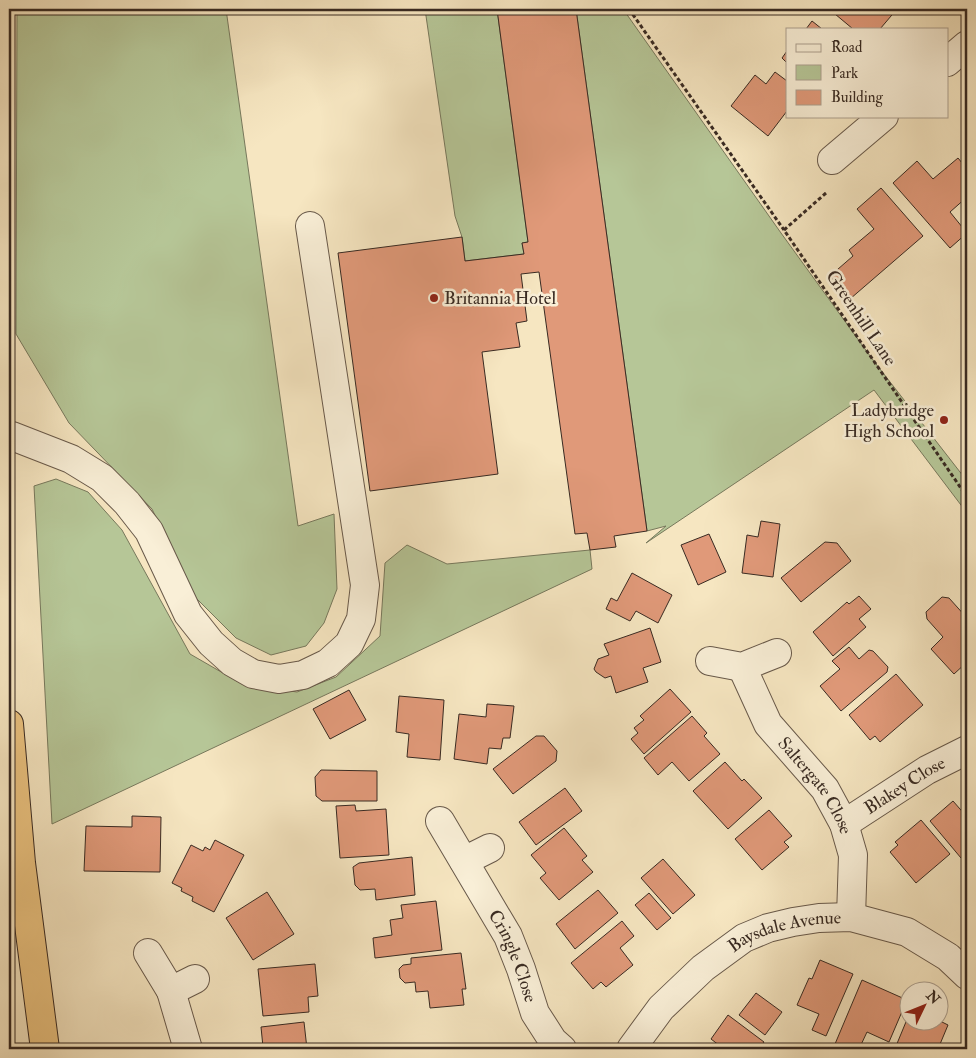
<svg xmlns="http://www.w3.org/2000/svg" width="976" height="1058" viewBox="0 0 976 1058" font-family="'IM FELL Double Pica',serif">
	<style>
		.green { fill: #b6c697; stroke: #77785c }
		.building { fill: #e09979; stroke: #382a22 }
		.lines { fill: none; stroke-linecap: round; stroke-linejoin: round }
		.minor-casing { stroke: #68594a; stroke-width: 30 }
		.highway-casing { stroke: #382a22; stroke-width: 30 }
		.path { stroke: #382a22; stroke-width: 3; stroke-dasharray: 4 2.5; stroke-linecap: butt }
		.minor { stroke: #f9efd7; stroke-width: 28 }
		.highway { stroke: #ebc380; stroke-width: 28 }
		.poi-dot { fill: #8f2418; stroke: #f9efd7; stroke-width: 2 }
		.labels { text-anchor: middle; dominant-baseline: central; stroke-width: 5; stroke-linejoin: round; paint-order: stroke }
		.poi-label { font-size: 18px; fill: #382a22; stroke: #f9efd7; text-anchor: start }
		.street-label { font-size: 18px; fill: #382a22; stroke: #f9efd7 }
	</style>
	<rect width="100%" height="100%" fill="#f6e6c1"/>
	<filter id="stains"><feTurbulence type="fractalNoise" baseFrequency=".004" numOctaves="4"/><feColorMatrix values="0 0 0 0 .2 0 0 0 0 .09 0 0 0 0 .02 0 0 0 .5 -.17"/></filter>
	<radialGradient id="worn" r=".72"><stop offset=".6" stop-color="#630" stop-opacity="0"/><stop offset="1" stop-color="#630" stop-opacity=".3"/></radialGradient>
	<path class="green" d="M17,9H226L298,526L334,514L337,589L324,623L306,646L271,655L236,638L193,595L152,509L69,423L16,334Z
		M425,9H497L528,242L522,243L524,254L465,261L462,237L455,216Z
		M576,9H623L781,233L873,360L967,481V513L874,390L646,543L666,526L647,531Z
		M56,479L88,492L122,530L190,654L242,684L297,692L336,677L380,636L385,563L407,545L447,564L590,550L592,569L52,824L34,486Z"/>
	<path class="building" d="M497,9H576L647,531L614,536L616,547L590,550L587,533L575,534L539,272L521,274L527,321L516,323L520,347L482,352L498,474L370,491L338,253L462,237L465,261L524,254L522,243L528,242Z
		M839,9H897L880,29H853L835,14Z
		M812,21L822,29H806Z
		M787,51V63L782,58Z
		M775,72L787,81V111L768,136L731,106L755,75L766,84Z
		M958,158L967,169V197L950,212L967,233L950,248L893,183L917,161L933,179Z
		M881,188L923,236L850,299L830,276L853,256L849,250L874,229L857,209Z
		M761,521L780,524L773,577L742,573L747,535L758,537Z
		M709,534L726,572L698,585L681,545Z
		M825,542L837,543L851,561L801,602L781,578Z
		M632,573L672,595L658,623L636,611L630,621L606,609L611,598L617,601Z
		M859,596L871,609L859,619L866,627L833,656L813,632L847,602L849,604Z
		M942,597L949,598L967,618V662L954,674L931,649L943,637L927,619L926,612Z
		M650,628L661,662L643,668L648,682L616,693L611,676L605,678L596,672L594,669L598,659L609,655L604,644Z
		M849,647L859,659L869,650L873,651L888,667L887,672L841,711L820,686L840,669L832,661Z
		M896,674L923,705L880,742L875,736L870,740L849,715Z
		M670,689L691,712L644,754L631,739L638,733L634,728L644,720L640,716Z
		M349,690L366,720L330,739L313,709Z
		M399,696L444,700L440,760L407,757L409,734L396,732Z
		M487,704L514,706L510,738H503L501,749L489,748L487,764L454,759L459,714L486,717Z
		M692,716L707,733L704,736L720,754L689,781L672,762L658,775L644,758Z
		M536,736H544L557,751L556,761L513,794L493,769Z
		M725,762L742,781L744,779L762,798L728,829L693,791Z
		M321,770L377,771V801H322L316,796L315,777Z
		M565,788L582,811L536,845L519,822Z
		M953,801L967,817V853L961,858L930,821Z
		M355,805L356,811L386,809L389,855L340,858L336,806Z
		M769,810L792,836L784,842L789,847L762,870L735,839Z
		M132,816L161,817L160,872L84,871L86,826L132,827Z
		M921,820L950,854L916,883L890,852L898,845L895,842Z
		M564,828L587,856L582,860L593,872L559,900L540,878L546,873L531,855Z
		M215,840L244,855L214,912L192,901L193,897L181,891L182,888L172,883L191,845L203,851L205,847L210,850Z
		M412,857L415,895L376,900L375,889L360,890L355,885L353,867L359,863Z
		M663,859L695,895L673,914L641,878Z
		M598,890L618,913L575,949L556,924Z
		M267,892L294,934L253,960L226,918Z
		M649,893L671,918L657,930L635,905Z
		M436,901L442,950L375,958L373,938L392,935L390,920L403,918L401,905Z
		M622,921L634,936L620,948L633,965L606,987L601,982L593,989L571,963Z
		M461,953L466,989H462L464,1005L430,1008L428,991L416,992L415,982L405,983L400,978L399,969L403,965L411,964V958Z
		M820,960L853,974L826,1036L812,1030L819,1014L797,1005L809,978L812,979Z
		M315,964L318,996L308,997L309,1012L263,1016L258,969Z
		M862,980L907,1000L889,1042L867,1032L859,1049H847L835,1044Z
		M756,993L782,1012L765,1035L739,1015Z
		M938,1013L943,1015L940,1021L948,1025L938,1049H903L896,1046L908,1017V1020H938Z
		M728,1015L764,1042L759,1049H724L711,1039Z
		M304,1022L307,1049H255L263,1047L261,1027Z"/>
	<g class="lines">
		<g class="minor-casing">
			<g id="minor">
				<path d="M947,62L967,45"/>
				<path d="M832,160L884,116"/>
				<path d="M9,436H12L71,459L102,478L127,503L149,531L188,614L211,643L232,662L253,674L279,679L303,675L328,663L349,644L361,619L365,585L310,226"/>
				<path d="M710,661L742,667L777,653"/>
				<path id="s1" d="M742,667L768,724L825,789L844,824L853,855L851,917"/>
				<path id="s2" d="M440,821L508,936L521,969L535,1013L553,1041L562,1049"/>
				<path id="s3" d="M844,824L927,770L967,750"/>
				<path d="M464,861L490,848"/>
				<path d="M148,953L171,991L195,979"/>
				<path d="M171,991L188,1049"/>
				<path id="s4" d="M631,1049L661,1008L703,968L744,938L768,928L793,922L819,918L851,917L907,932L948,957L967,975"/>
			</g>
		</g>
		<g class="highway-casing">
			<path id="highway" d="M9,724L21,863L45,1049"/>
		</g>
		<path class="path" d="M629,9L784,230
			M826,193L784,230L967,497"/>
		<use href="#minor" class="minor"/>
		<use href="#highway" class="highway"/>
	</g>
	<g class="poi-dot">
		<circle cx="434" cy="298" r="5"/>
		<circle cx="944" cy="420" r="5"/>
	</g>
	<g class="labels">
		<g class="poi-label">
			<text x="444" y="298">Britannia Hotel</text>
			<text x="934" y="410" text-anchor="end">Ladybridge<tspan x="934" dy="21">High School</tspan></text>
		</g>
		<g class="street-label">
			<text transform="translate(861 318) rotate(56)">Greenhill Lane</text>
			<text stroke="none"><textPath href="#s3" startOffset="72">Blakey Close</textPath></text>
			<text stroke="none"><textPath href="#s1" startOffset="141">Saltergate Close</textPath></text>
			<text stroke="none"><textPath href="#s4" startOffset="201">Baysdale Avenue</textPath></text>
			<text stroke="none"><textPath href="#s2" startOffset="154">Cringle Close</textPath></text>
		</g>
	</g>
	<rect width="976" height="1058" fill="none" stroke="#f6e6c1" stroke-width="30"/>
	<rect x="10" y="10" width="956" height="1038" fill="none" stroke="#382a22" stroke-width="2.5"/>
	<rect x="15" y="15" width="946" height="1028" fill="none" stroke="#382a22"/>
	<rect x="786" y="28" width="162" height="90" fill="#f9efd7" stroke="#aca08f"/>
	<rect x="796" y="44" width="25" height="8" fill="#f9efd7" stroke="#aca08f"/>
	<text x="831" y="52" font-size="15" fill="#382a22">Road</text>
	<rect x="796" y="65" width="25" height="15" fill="#b6c697" stroke="#aca08f"/>
	<text x="831" y="78" font-size="15" fill="#382a22">Park</text>
	<rect x="796" y="90" width="25" height="15" fill="#e09979" stroke="#aca08f"/>
	<text x="831" y="102" font-size="15" fill="#382a22">Building</text>
	<g transform="translate(924 1006) rotate(47)"><circle r="24" fill="#f9efd7" stroke="#aca08f"/>
	<path d="M0-4L9 19L0 12L-9 19Z" fill="#8f2418"/>
	<text y="-8" font-size="14" font-weight="bold" text-anchor="middle" fill="#382a22">N</text>
	</g>
	<rect width="100%" height="100%" filter="url(#stains)"/>
	<rect width="100%" height="100%" fill="url(#worn)"/>
</svg>
